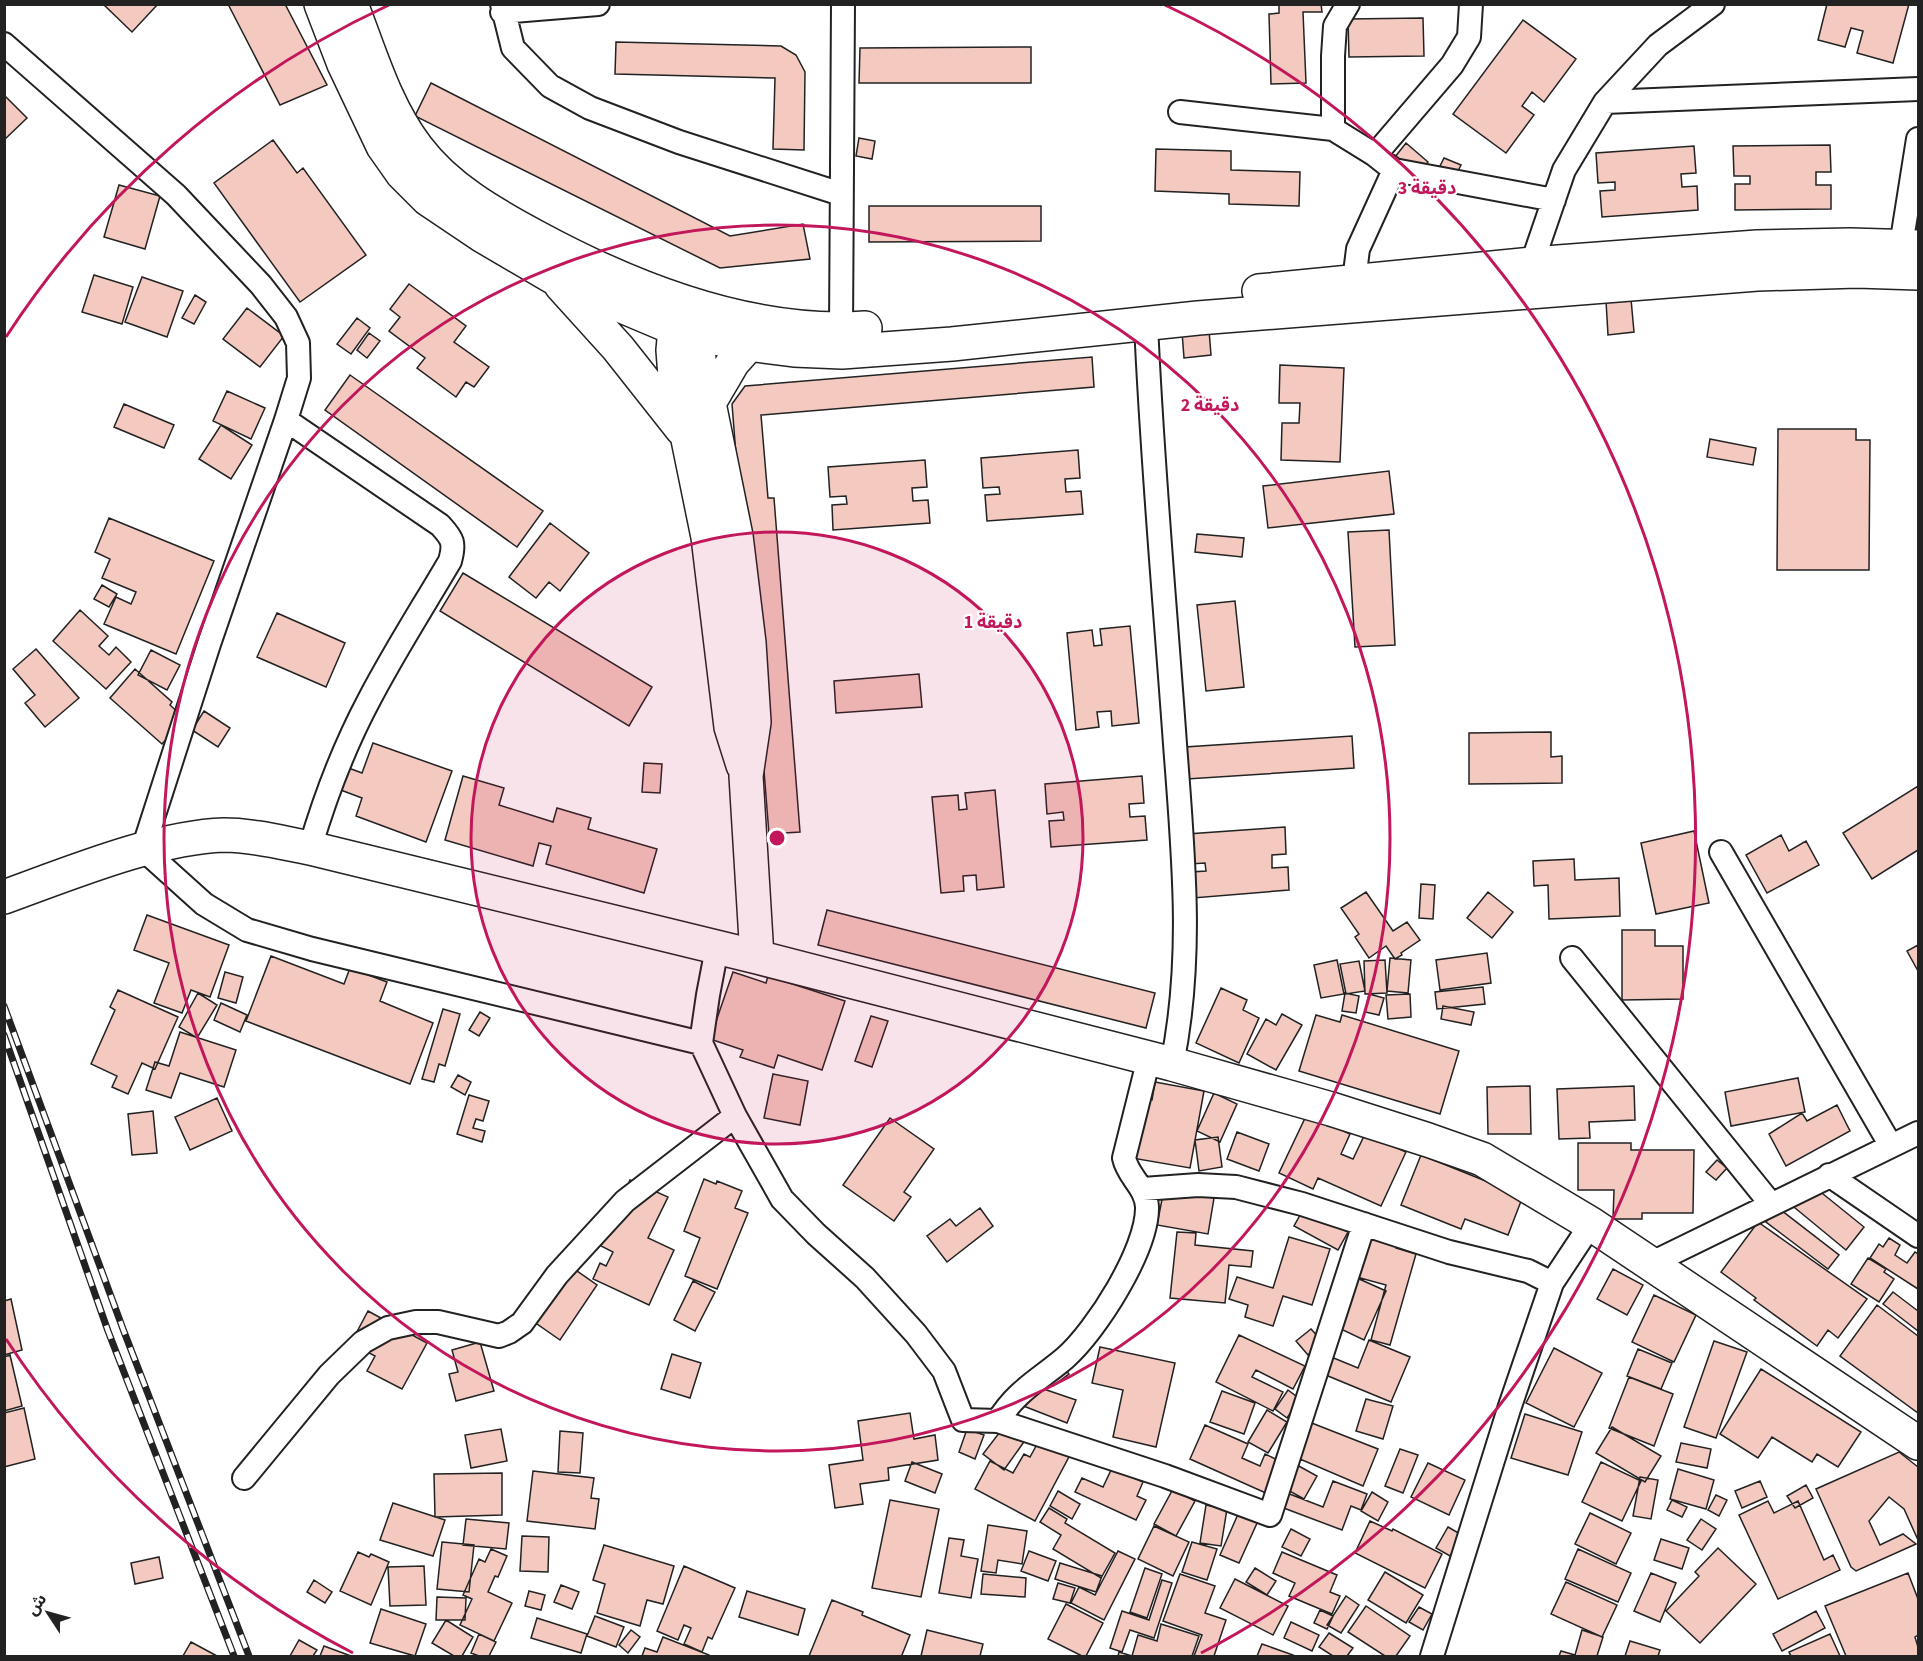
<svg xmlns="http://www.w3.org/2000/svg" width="1923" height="1661" viewBox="0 0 1923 1661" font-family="'Source Sans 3','Noto Sans Arabic',sans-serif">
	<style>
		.building { fill: #f3c9c0; stroke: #222; stroke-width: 1.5 }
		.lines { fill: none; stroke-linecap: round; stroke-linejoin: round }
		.minor-casing { stroke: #222; stroke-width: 26 }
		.secondary-casing { stroke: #222; stroke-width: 36 }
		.minor { stroke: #fff; stroke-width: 22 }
		.secondary { stroke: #fff; stroke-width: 33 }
		.rail-casing { stroke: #222; stroke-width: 7 }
		.rail { stroke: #fff; stroke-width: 4.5; stroke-dasharray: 14; stroke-linecap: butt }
		.ring { fill: none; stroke: #c2185b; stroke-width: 3 }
		.centre { fill: #c2185b; stroke: #fff; stroke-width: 3 }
		.ring-label { font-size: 18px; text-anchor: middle; font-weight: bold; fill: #c2185b; stroke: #fff; stroke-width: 4.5; stroke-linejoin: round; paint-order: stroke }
	</style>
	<rect width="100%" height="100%" fill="#fff"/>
	<path class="building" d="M103,4H158L132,32Z
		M228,4H285L327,85L280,105Z
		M1279,4H1321L1322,12H1303L1306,83L1271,84L1269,14L1279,13Z
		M1827,4H1909L1893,63L1857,53L1863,31L1851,28L1845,47L1818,40Z
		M1423,18L1424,56L1349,57L1348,19Z
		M1523,20L1576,59L1544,102L1532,92L1522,106L1534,115L1506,153L1453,114Z
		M616,42L781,46L796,55L805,72L804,150L773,149L775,78L615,74Z
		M1031,47V83H859L860,48Z
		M431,83L730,236L803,224L810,259L720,268L415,116Z
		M4,95L27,118L4,140Z
		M859,138L875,141L872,159L856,156Z
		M273,140L297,173L303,168L366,255L300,302L214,183Z
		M1406,143L1428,162L1417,175L1395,157Z
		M1830,145L1831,172H1816V185H1831V209L1735,210V184H1750V176H1734L1733,146Z
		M1694,146L1696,173L1681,174L1682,187L1697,186L1698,210L1602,217L1600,191L1615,190V182L1598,183L1596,153Z
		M1156,149L1231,151V170L1300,172L1299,206L1229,204V194L1155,191Z
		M1444,158L1461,165L1457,173L1440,166Z
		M119,185L160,196L145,249L104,237Z
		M869,206H1041V241L869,242Z
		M94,275L133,287L122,324L82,312Z
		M142,277L183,291L167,337L125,322Z
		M409,284L466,326L454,342L489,367L474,387L466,382L456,397L417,368L425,358L389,331L400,317L390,309Z
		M195,295L206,302L194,324L182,318Z
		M1631,299L1634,332L1608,335L1606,301Z
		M247,308L284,336L260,367L223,339Z
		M357,318L370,328L351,354L337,344Z
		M1209,330L1211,355L1184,358L1182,332Z
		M369,333L380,341L367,358L357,350Z
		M1092,357L1094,387L761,415L768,498H774L800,832L769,834L742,493H739L732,404L745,386Z
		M1280,365L1344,368L1340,462L1281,460L1282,423H1299L1300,403H1279Z
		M350,375L543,511L517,547L325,410Z
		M227,391L265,408L251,439L213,421Z
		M124,404L174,425L164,448L114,427Z
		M221,425L252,445L231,479L199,459Z
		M1778,429H1856V440H1870L1869,570H1777Z
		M1710,439L1756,448L1753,465L1707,457Z
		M1078,450L1080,478L1065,479L1066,492L1081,491L1083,514L987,521L985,495L1000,494L999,487L983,488L981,458Z
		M925,460L927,487L912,488L913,501L928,500L930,523L833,530L832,505L847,504L846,496L830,497L828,467Z
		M1389,471L1394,514L1268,528L1263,486Z
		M109,518L214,561L176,654L104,624L116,597L131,604L136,592L102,578L110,559L95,552Z
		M550,523L589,553L560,591L549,582L536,598L509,577Z
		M1389,530L1395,645L1355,647L1348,532Z
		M1197,534L1244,538L1242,557L1195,552Z
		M463,573L652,687L629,726L440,611Z
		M102,585L117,594L109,607L94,599Z
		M1235,601L1244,687L1206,691L1197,605Z
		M80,610L108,636L99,646L109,655L116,647L131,662L106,689L53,641Z
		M277,613L345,643L326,687L257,657Z
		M1130,626L1139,723L1112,726L1111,711L1097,712L1099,727L1076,730L1067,633L1092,630L1094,646L1102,645L1100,629Z
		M36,649L79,698L45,727L25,703L35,695L13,669Z
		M151,650L180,665L167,690L138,675Z
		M135,669L172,702L170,705L185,719L162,744L110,698Z
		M919,674L922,707L836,713L834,681Z
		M204,711L230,728L218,747L192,730Z
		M1551,732V757L1562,756V783L1469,784V733Z
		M1352,736L1354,768L1187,779L1185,747Z
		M373,743L452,771L426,842L356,816L362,798L338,789L346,767L362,773Z
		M644,763L662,764L660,793L642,792Z
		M463,776L504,788L499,805L553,822L557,808L591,818L588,829L657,849L644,893L546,864L551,846L539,843L533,866L445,840Z
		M1142,776L1144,803L1129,804L1130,817L1145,816L1147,840L1051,847L1049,821L1064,820L1063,812L1047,814L1045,784Z
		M1918,786V850L1872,879L1843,833Z
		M995,790L1004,887L977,890L976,875L963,876L964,891L941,893L932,797L958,795L959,810L967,809L965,793Z
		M1285,827L1286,854L1272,855V868L1288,867L1289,890L1193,898L1191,872L1206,871L1205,863L1189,864L1187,834Z
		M1694,831L1709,903L1656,914L1641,843Z
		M1781,835L1789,851L1806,841L1819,865L1767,893L1746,855Z
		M1574,859L1575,880L1619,878L1620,916L1549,919L1548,885L1534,886L1533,861Z
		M1421,884L1435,885L1433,919L1419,918Z
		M1366,892L1393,931L1407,922L1420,940L1401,953L1402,955L1395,959L1386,946L1369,958L1355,937L1359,934L1341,908Z
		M1488,892L1513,912L1492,938L1467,918Z
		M827,910L1155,993L1146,1028L818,945Z
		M147,915L229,945L210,997L191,990L182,1013L154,1003L169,963L134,950Z
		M1622,930H1655V946H1683V999L1622,1000Z
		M1918,945V971L1907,951Z
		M1487,953L1491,983L1440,990L1436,960Z
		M271,956L344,984L350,968L387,982L380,1001L433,1023L410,1084L246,1021Z
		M1390,958L1411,960L1408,993L1387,991Z
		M1337,960L1344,994L1321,998L1314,965Z
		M1385,960L1387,993L1365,994L1364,961Z
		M1359,961L1365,991L1346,994L1340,964Z
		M225,972L243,977L236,1003L218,998Z
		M733,972L766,983L768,976L845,1001L822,1070L778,1055L774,1068L740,1057L743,1050L710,1039Z
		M1483,987L1485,1004L1437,1009L1435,992Z
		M1221,988L1247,1000L1243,1010L1259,1018L1239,1063L1196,1043Z
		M118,990L178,1017L155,1069L142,1063L128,1094L112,1087L117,1076L91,1064L115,1010L110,1007Z
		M198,993L217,1005L197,1038L179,1027Z
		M1345,993L1359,996L1356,1013L1342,1011Z
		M1369,994L1384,998L1379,1015L1365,1012Z
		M1410,994L1411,1017L1388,1019L1386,995Z
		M221,1003L247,1015L240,1032L214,1020Z
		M1443,1006L1474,1012L1471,1025L1441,1019Z
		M443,1009L460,1014L445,1066L439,1064L434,1082L422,1079Z
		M480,1012L490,1018L479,1036L469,1030Z
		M1282,1014L1302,1025L1276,1070L1247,1054L1266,1019L1276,1025Z
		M1316,1015L1340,1022L1342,1015L1459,1051L1440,1114L1299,1071Z
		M871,1016L888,1021L872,1067L855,1061Z
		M180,1032L236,1050L224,1087L180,1073L171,1098L146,1090L155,1062L169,1066Z
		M773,1074L808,1081L800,1125L764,1118Z
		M458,1075L471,1082L465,1095L451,1087Z
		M1798,1078L1805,1112L1731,1126L1725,1092Z
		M1155,1082L1204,1091L1190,1168L1126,1157L1137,1098L1152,1100Z
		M1530,1086L1531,1134H1488L1487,1087Z
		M1634,1086L1635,1120L1589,1122L1590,1138L1559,1139L1557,1089Z
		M1214,1093L1237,1104L1220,1142L1197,1131Z
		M469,1095L489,1101L483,1121L476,1119L473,1128L485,1131L482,1142L457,1134Z
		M217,1098L232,1131L190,1150L175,1117Z
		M1837,1105L1850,1131L1786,1166L1769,1134L1802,1113L1807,1121Z
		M153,1111L157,1153L132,1155L128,1114Z
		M1307,1114L1350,1134L1341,1154L1353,1159L1365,1134L1406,1152L1381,1206L1318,1178L1313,1189L1279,1173Z
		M890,1118L934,1149L904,1192L911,1197L894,1221L843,1185Z
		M1237,1132L1269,1144L1259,1171L1227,1159Z
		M1218,1137L1222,1167L1199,1171L1195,1140Z
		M1578,1143H1631V1150H1694L1693,1213H1642V1219H1613L1614,1190H1578Z
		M1421,1155L1523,1196L1508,1235L1465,1219L1461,1229L1401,1205Z
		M1717,1160L1727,1168L1716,1180L1706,1172Z
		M704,1179L716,1184L717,1181L742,1191L735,1208L748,1213L717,1289L685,1276L700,1238L684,1231Z
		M630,1180L668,1197L648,1238L674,1250L649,1305L593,1279L600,1263L606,1266L613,1252L601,1246Z
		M1807,1181L1864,1227L1846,1250L1789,1203Z
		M1164,1189L1214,1198L1208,1234L1157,1225Z
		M1777,1207L1839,1255L1828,1269L1766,1222Z
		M980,1208L993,1226L947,1262L927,1236L950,1219L956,1226Z
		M1304,1208L1348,1232L1338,1250L1294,1226Z
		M1758,1222L1867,1299L1838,1338L1828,1330L1817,1346L1754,1300L1756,1298L1721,1272Z
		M1177,1232L1196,1233L1195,1245L1253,1251L1251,1267L1229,1265L1225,1303L1170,1298Z
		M1365,1232L1398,1241L1396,1248L1416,1254L1390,1345L1371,1340L1386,1285L1353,1276Z
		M1289,1237L1330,1249L1312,1305L1283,1296L1273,1326L1245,1317L1248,1305L1229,1299L1237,1277L1273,1288Z
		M1889,1238L1900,1245L1895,1255L1907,1263L1915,1252L1918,1254V1289L1870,1258L1879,1244L1883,1247Z
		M1868,1258L1886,1269L1884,1272L1894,1279L1879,1302L1851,1284Z
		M567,1264L597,1285L560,1340L530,1319Z
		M1613,1269L1643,1285L1627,1315L1597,1299Z
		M1348,1274L1386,1291L1364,1340L1326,1322Z
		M693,1281L715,1292L695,1331L674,1320Z
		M1893,1292L1918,1311V1331L1883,1304Z
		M1654,1295L1696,1315L1674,1362L1632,1342Z
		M11,1299L22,1350L4,1355V1301Z
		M1877,1305L1918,1336V1413L1840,1356Z
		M368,1311L427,1343L402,1389L367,1371L375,1356L351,1343Z
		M1311,1329L1323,1342L1308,1355L1296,1341Z
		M1239,1335L1305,1366L1293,1389L1256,1370L1252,1377L1283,1392L1273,1411L1216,1382Z
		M1369,1340L1410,1357L1391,1402L1316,1371L1324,1354L1358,1368Z
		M1714,1341L1747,1352L1716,1438L1684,1427Z
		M480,1342L494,1391L456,1401L449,1374L458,1372L452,1350Z
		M1100,1347L1175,1363L1156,1447L1113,1437L1123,1390L1092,1383Z
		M1554,1348L1602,1373L1574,1427L1526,1403Z
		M1638,1349L1672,1363L1661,1389L1627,1376Z
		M672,1354L701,1363L690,1398L661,1389Z
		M10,1355L22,1406L4,1411V1357Z
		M1061,1364L1069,1374L1053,1386L1045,1377Z
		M1761,1369L1861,1432L1838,1467L1817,1454L1812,1462L1772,1437L1758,1458L1720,1434Z
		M1629,1377L1673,1394L1654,1446L1609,1428Z
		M1029,1384L1076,1400L1067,1423L1021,1405Z
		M1288,1390L1300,1399L1287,1418L1275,1409Z
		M1222,1391L1255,1403L1244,1434L1210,1422Z
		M1366,1399L1393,1406L1383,1439L1356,1431Z
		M24,1408L35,1459L4,1467V1413Z
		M1267,1410L1287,1422L1268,1453L1248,1442Z
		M910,1413L914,1439L935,1435L938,1460L888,1468L889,1480L860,1484L863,1504L835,1508L829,1465L863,1460L858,1421Z
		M1525,1414L1582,1432L1568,1475L1511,1458Z
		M1299,1418L1378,1449L1363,1486L1300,1459L1299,1462L1284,1456Z
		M1006,1424L1026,1439L1004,1470L983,1454Z
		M1205,1425L1248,1444L1242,1458L1260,1466L1265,1454L1282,1462L1268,1494L1190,1459Z
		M1612,1427L1661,1456L1645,1482L1596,1453Z
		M501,1429L507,1461L471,1468L465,1435Z
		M967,1429L984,1435L975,1459L959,1452Z
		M560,1431L583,1433L580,1473L558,1472Z
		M1041,1437L1071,1453L1035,1521L975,1489L990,1461L1013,1473L1024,1454L1030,1457Z
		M1681,1443L1711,1449L1707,1468L1676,1462Z
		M1400,1449L1418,1455L1403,1493L1385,1486Z
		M1899,1452L1918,1467V1540L1904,1509L1889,1497L1869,1521L1880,1545L1903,1534L1916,1544L1856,1571L1851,1567L1816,1489Z
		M912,1462L942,1474L935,1493L905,1481Z
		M1601,1462L1641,1481L1622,1521L1582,1502Z
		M1428,1463L1465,1480L1449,1515L1411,1497Z
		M1297,1465L1317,1476L1304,1499L1284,1488Z
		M1112,1468L1143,1482L1137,1496L1146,1500L1136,1520L1075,1492L1082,1478L1103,1487Z
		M1678,1469L1714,1480L1706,1509L1670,1499Z
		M533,1471L594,1478L591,1498L599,1499L595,1529L527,1521Z
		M502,1473V1515L435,1517L434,1474Z
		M1640,1477L1658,1480L1651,1519L1633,1516Z
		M1333,1481L1367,1494L1361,1510L1351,1506L1342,1530L1281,1507L1287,1493L1323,1507Z
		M1760,1481L1767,1497L1742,1508L1735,1491Z
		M1806,1485L1813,1498L1795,1508L1787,1496Z
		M1173,1489L1195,1501L1176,1536L1154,1524Z
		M1058,1491L1080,1504L1072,1519L1050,1506Z
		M1372,1492L1388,1502L1378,1521L1361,1511Z
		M1716,1495L1727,1500L1719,1516L1708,1510Z
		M890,1500L939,1509L921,1597L872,1588Z
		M1672,1500L1687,1507L1682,1517L1667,1510Z
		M1768,1501L1774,1513L1798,1501L1824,1560L1833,1555L1840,1570L1778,1599L1739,1515Z
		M393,1503L445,1520L433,1556L380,1540Z
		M1206,1505L1227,1509L1221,1546L1200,1543Z
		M1049,1508L1067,1519L1065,1523L1115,1553L1101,1578L1053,1549L1061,1535L1040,1522Z
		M1239,1512L1258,1521L1239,1563L1220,1555Z
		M1590,1513L1631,1533L1616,1564L1575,1544Z
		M466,1519L509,1523L506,1549L463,1545Z
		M1701,1519L1716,1529L1702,1550L1687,1540Z
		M1370,1521L1392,1531L1393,1529L1442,1554L1425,1588L1355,1553Z
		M988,1525L1027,1531L1022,1564L998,1560L996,1573L981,1571Z
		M1154,1526L1189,1542L1173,1576L1138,1559Z
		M1448,1527L1462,1535L1450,1556L1436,1548Z
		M1291,1529L1310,1539L1301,1556L1282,1547Z
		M522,1536L549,1537L548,1572L520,1571Z
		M949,1538L964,1540L961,1556L978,1559L971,1598L939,1593Z
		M1661,1539L1689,1548L1682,1569L1654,1560Z
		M442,1542L474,1545L469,1592L437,1589Z
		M1192,1542L1217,1549L1207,1580L1182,1572Z
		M604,1545L674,1566L663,1604L647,1600L640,1626L597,1613L605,1584L593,1580Z
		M1718,1548L1756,1584L1700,1643L1666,1611L1699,1576L1695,1572Z
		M491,1549L507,1556L498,1577L495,1576L488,1592L512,1603L494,1641L460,1625L472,1599L463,1595L479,1559L485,1562Z
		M1578,1549L1631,1573L1618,1602L1565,1579Z
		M1029,1551L1056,1561L1048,1581L1021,1571Z
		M1118,1551L1135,1559L1104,1620L1071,1603L1079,1587L1095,1595Z
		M358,1552L369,1557L371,1554L389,1562L371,1605L340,1591Z
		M1282,1552L1337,1575L1330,1592L1340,1596L1332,1614L1289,1596L1295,1583L1273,1573Z
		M159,1557L163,1578L135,1584L131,1563Z
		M1060,1563L1102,1576L1096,1592L1055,1579Z
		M424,1566L426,1605L390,1606L388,1567Z
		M684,1566L735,1588L712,1639L708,1637L702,1652L684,1644L691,1628L684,1625L678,1640L657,1631Z
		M1145,1568L1162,1574L1147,1618L1130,1612Z
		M1255,1568L1276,1581L1267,1595L1246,1582Z
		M1385,1572L1423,1595L1406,1623L1368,1600Z
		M1651,1573L1676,1583L1660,1622L1634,1611Z
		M1908,1573L1918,1599V1635L1915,1637L1918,1647V1656H1846L1825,1606Z
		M983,1574L1026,1578L1025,1597L981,1594Z
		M1180,1574L1215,1586L1205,1613L1226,1620L1214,1656H1194L1202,1635L1163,1621Z
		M1235,1579L1288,1606L1273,1635L1220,1608Z
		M314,1580L332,1592L325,1603L307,1592Z
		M1162,1580L1172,1583L1154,1638L1130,1630L1122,1652L1110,1648L1122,1611L1149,1620Z
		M1566,1582L1617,1605L1602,1637L1551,1614Z
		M1058,1583L1075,1588L1070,1603L1053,1599Z
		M561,1585L579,1592L572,1609L554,1602Z
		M529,1591L545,1595L541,1610L525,1606Z
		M747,1591L805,1609L798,1635L739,1617Z
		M1346,1596L1359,1605L1341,1633L1327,1625Z
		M437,1597L466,1598L465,1620H436Z
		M832,1600L863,1612L862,1615L910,1635L902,1655L904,1656H809Z
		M1066,1604L1103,1623L1086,1656H1082L1048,1639Z
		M1366,1606L1410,1636L1396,1656H1385L1348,1632Z
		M1419,1607L1432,1614L1423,1630L1409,1622Z
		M381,1609L426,1624L415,1656L370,1643Z
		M1320,1610L1333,1616L1327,1629L1314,1623Z
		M1816,1611L1825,1628L1782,1651L1773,1634Z
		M595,1616L624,1627L616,1647L587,1636Z
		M537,1618L587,1634L581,1653L531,1638Z
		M446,1620L473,1637L462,1656H454L432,1643Z
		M1291,1622L1319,1635L1312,1651L1284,1638Z
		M1161,1624L1199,1636L1192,1656H1118L1119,1652L1132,1656L1138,1635L1157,1641Z
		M631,1630L640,1637L628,1653L619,1645Z
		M927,1630L983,1644L980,1656H921Z
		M1582,1630L1603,1637L1597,1656H1559L1561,1651L1575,1655Z
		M1329,1633L1353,1648L1347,1656H1333L1319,1647Z
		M479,1634L496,1642L489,1656H479L471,1653Z
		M1830,1634L1840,1656H1791L1789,1652Z
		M663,1637L709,1655V1656H642L645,1648L657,1652Z
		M299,1640L317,1650L313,1656H290Z
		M1630,1641L1660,1650L1658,1656H1625Z
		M191,1642L217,1656H183Z
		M1262,1644L1293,1655L1292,1656H1257Z
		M324,1646L351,1656H320Z"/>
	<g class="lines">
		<g class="minor-casing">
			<path id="minor" d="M502,4L513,48L550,86L590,108L679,142L841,194
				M502,12L598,4
				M4,44L176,195L261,285L286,317L298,343L299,378L286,420L209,644L143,849L204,904L247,930L312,949L701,1043
				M1605,102L1918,89
				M1180,112L1333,129L1375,155L1394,170L1554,200
				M1333,129V56L1335,26L1348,4
				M1375,155L1452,65L1469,37L1471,4
				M1901,246L1918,139
				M1528,275L1564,170L1605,102L1658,45L1713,4
				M1354,281L1358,249L1394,170
				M1146,323C1152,463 1165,603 1175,744C1183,852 1194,957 1172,1064
				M841,330L843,4
				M286,420L440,525C453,539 455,543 450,561C423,607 394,652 369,700C344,747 325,797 310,848
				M1721,852L1891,1146
				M717,948L708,995L701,1043L735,1116L782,1199L816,1234L865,1278L916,1334L944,1371L963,1420L998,1421L1165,1476L1270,1515L1364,1224
				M1572,958L1771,1204
				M1829,1175L1918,1236
				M1143,1189L1198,1185L1236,1187L1302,1204L1449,1252L1528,1271L1552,1283
				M1650,1264L1918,1133
				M998,1421C1016,1391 1039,1380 1065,1358C1096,1331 1148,1249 1147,1207C1146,1187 1128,1177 1124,1158L1149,1058
				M244,1478L329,1375L363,1342L388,1328L416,1322H438L499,1336L509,1332L522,1323L557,1275L625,1201L735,1116
				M1432,1656L1509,1409L1552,1283L1591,1224"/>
		</g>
		<g class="secondary-casing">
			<path id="secondary" d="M321,4L344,64L383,146L402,173L428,199L483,236L553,277L674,328L697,335L749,344L794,350L842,352L952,344L1198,318L1757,274L1857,271L1918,273
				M351,4C370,53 385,106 417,148C447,188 493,214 536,237C634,290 751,336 865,328
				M561,285L618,348L682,429
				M1259,291L1532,264L1757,247L1850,245L1918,247
				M677,308L673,350L675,376L708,537L731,727L743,765
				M699,314L697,335L700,371L709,403L736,536L749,643L754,722L746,776L757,957
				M709,403L733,362L749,344
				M4,897C68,874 157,837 224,835C253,835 283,843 310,848L757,957L1172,1064L1331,1109L1428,1140L1482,1159L1591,1224L1918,1443"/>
		</g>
		<use href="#minor" class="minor"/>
		<use href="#secondary" class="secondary"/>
		<g class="rail-casing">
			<path id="rail" d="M4,1006L123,1329L249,1656
				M4,1035L108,1331L234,1656"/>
		</g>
		<use href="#rail" class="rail"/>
	</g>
	<circle cx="777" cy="838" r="306" fill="#c2185b" fill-opacity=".12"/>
	<g class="ring">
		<circle cx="777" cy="838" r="306"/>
		<circle cx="777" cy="838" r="613"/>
		<path d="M353 1653A919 919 0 0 1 6 1339M6 337A919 919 0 0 1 389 5M1165 5A919 919 0 0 1 1201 1653"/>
	</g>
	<circle cx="777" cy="838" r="9" class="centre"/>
	<g class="ring-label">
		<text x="1427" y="194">3 دقيقة</text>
		<text x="1210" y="411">2 دقيقة</text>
		<text x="993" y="628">1 دقيقة</text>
	</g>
	<rect width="1923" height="1661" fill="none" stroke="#222222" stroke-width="12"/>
	<g transform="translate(48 1613) rotate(306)" stroke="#ffffff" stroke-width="4.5" paint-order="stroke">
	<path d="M0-4.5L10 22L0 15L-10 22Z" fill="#222222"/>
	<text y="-9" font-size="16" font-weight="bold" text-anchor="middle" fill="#222222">ش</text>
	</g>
</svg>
